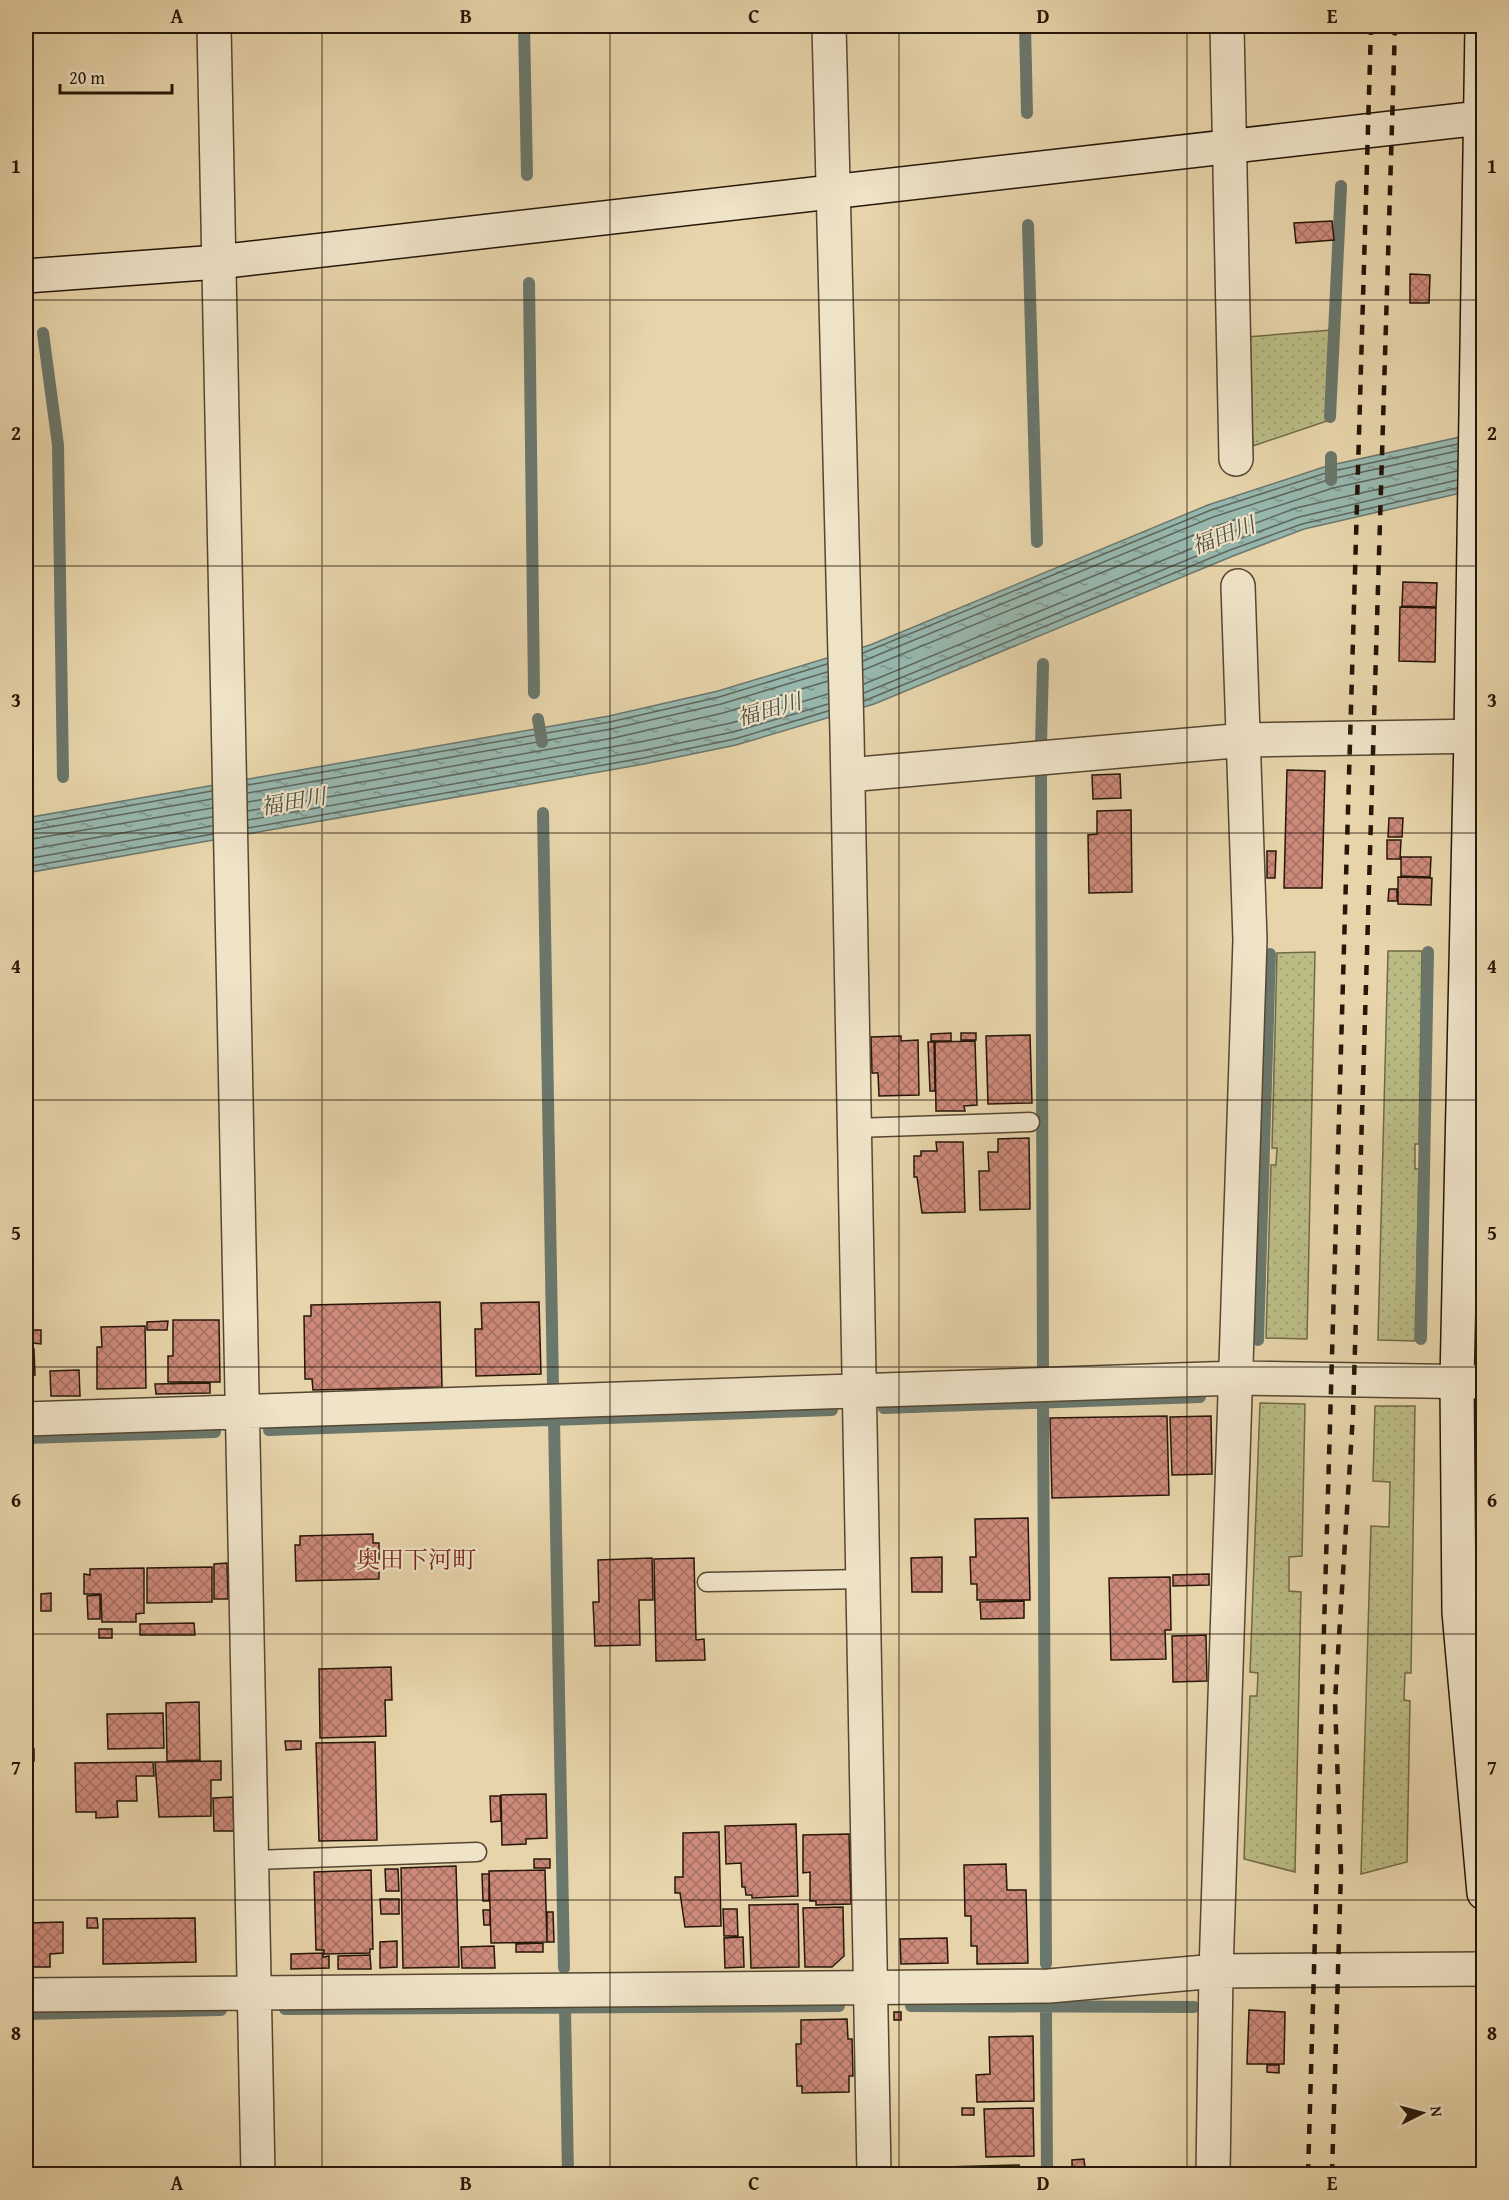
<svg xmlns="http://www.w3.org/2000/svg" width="1509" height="2200" viewBox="0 0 1509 2200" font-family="'Gentium Book Plus','Noto Serif JP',serif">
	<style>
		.grass { fill: url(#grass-dots); stroke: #706946; stroke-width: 1.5 }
		.water { fill: url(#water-ripples); stroke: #6a776c; stroke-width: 1.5 }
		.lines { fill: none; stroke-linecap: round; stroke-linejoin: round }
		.shore { stroke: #5e675b; stroke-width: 1.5 }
		.stream { stroke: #6a776c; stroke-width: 12 }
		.building { fill: url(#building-cross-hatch); stroke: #261708; stroke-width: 1.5 }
		.lane-casing { stroke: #564630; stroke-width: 21 }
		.street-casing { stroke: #564630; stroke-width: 36 }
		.secondary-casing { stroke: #261708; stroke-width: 36 }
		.lane { stroke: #efe3c8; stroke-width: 18 }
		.street { stroke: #efe3c8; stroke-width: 33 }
		.secondary { stroke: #efe3c8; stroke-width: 33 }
		.rail { stroke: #261708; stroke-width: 4.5; stroke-dasharray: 10 10; stroke-linecap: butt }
		.grid { fill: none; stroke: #261708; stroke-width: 1.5; stroke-opacity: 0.55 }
		.labels { text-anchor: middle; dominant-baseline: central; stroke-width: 4.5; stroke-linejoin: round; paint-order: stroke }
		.water-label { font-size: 22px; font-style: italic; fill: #4e4f42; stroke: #efe3c8 }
		.quarter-label { font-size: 24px; fill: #7a1f14; stroke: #efe3c8 }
		.neatline { fill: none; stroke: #261708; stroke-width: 2 }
		.grid-label { font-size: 20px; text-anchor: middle; font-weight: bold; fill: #261708 }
	</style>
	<defs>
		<pattern id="grass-dots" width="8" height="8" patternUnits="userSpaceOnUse" patternTransform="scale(1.5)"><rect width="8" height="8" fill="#babb85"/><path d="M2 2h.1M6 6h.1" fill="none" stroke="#a0a071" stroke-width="1.8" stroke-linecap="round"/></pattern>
		<pattern id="water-ripples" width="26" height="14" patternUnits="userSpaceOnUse" patternTransform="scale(1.5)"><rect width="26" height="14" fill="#97b7ae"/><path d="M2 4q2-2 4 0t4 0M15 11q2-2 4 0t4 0" fill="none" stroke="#7b948c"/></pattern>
		<pattern id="building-cross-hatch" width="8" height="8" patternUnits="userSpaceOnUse" patternTransform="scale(1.5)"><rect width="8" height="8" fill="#cc8979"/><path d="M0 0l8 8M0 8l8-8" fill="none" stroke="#a56f61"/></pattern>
	</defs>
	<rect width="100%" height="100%" fill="#e7d4aa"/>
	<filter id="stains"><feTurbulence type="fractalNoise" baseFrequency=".00333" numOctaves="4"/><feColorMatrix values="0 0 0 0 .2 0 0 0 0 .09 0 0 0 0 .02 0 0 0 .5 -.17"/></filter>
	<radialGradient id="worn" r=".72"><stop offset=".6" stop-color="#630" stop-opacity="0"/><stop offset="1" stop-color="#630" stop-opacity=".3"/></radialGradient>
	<path class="grass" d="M1331,330L1327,421L1253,446L1247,337Z
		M1388,951H1422L1419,1144H1415V1169H1419L1415,1341L1378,1340Z
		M1315,952L1307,1339L1266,1338L1271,1165H1276L1277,1148H1272L1277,953Z
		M1260,1403L1305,1404L1302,1556L1289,1557V1591L1301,1592L1295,1872L1244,1859L1250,1696H1257L1258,1673L1250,1672Z
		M1375,1406H1415L1411,1673H1405L1404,1700L1410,1701L1407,1862L1361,1874L1371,1526L1389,1527L1390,1482L1373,1481Z"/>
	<path class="water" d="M1483,432V488L1304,529L1233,556L874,704L736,745L644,764L26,873V818L609,716L718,691L870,645L1208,505L1327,466Z"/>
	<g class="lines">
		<path class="shore" d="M863,653L1211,510L1329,472L1458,444
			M863,661L1213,517L1331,479L1457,451
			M863,670L1216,526L1333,488L1457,461
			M864,684L1224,535L1296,508L1457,471
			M864,693L1228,543L1299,517L1457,480
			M864,701L1230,550L1302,524L1457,488
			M248,785L610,722L719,697L827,664
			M248,793L611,729L721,704L827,672
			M248,802L613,738L723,713L828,681
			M248,811L640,742L731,723L828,694
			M248,820L641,751L733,732L828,704
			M26,824L212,791
			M248,828L643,758L735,739L828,711
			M26,831L212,799
			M26,840L212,808
			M26,850L212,817
			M26,859L212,826
			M26,867L213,834"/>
		<path class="stream" d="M524,26L527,175
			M1025,26L1027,113
			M26,213L28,222
			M1028,225L1037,542
			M529,283L534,693
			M43,333L58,445L63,777
			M1330,417L1341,186
			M1331,457V480
			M538,719L542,742
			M1041,745L1043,664
			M1041,774L1043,1370
			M543,813L553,1386
			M1421,1339L1428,952
			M1258,1340L1270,954
			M1043,1402L1046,1964
			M884,1408L1200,1397
			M554,1419L564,1968
			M269,1430L832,1410
			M26,1438L215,1432
			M911,2006L1194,2007
			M1046,2007L1047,2174
			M565,2008L568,2174
			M285,2009L839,2006
			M26,2014L221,2010"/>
	</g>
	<path class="building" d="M1332,221L1334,240L1296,243L1294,223Z
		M1410,274L1430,275L1429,303H1410Z
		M1403,582L1437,583L1436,607L1402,606Z
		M1400,607L1436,608L1435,662L1399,661Z
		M1287,770L1325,771L1322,888H1284Z
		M1120,774L1121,798L1093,799L1092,775Z
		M1131,810L1132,892L1089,893L1088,835L1097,834V811Z
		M1389,818H1403L1402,837H1388Z
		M1387,840H1401L1400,859H1387Z
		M1267,851H1276L1275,878H1267Z
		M1401,857H1431L1430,877L1401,876Z
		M1398,877L1432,878L1431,905L1398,904Z
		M1389,889H1397V901H1388Z
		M951,1033V1041H931V1034Z
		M961,1033H976V1040H961Z
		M1030,1035L1032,1103L988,1104L986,1036Z
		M901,1036V1041L918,1040L919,1095L879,1096L878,1073H872L871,1037Z
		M975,1041L977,1105L964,1106L965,1111H936L935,1042Z
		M928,1042H934L935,1091H930Z
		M1029,1138L1030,1209L980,1210L979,1171H989L988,1152H998V1139Z
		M936,1142H963L965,1212L922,1213L917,1177H914V1156H921V1151H937Z
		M440,1302L442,1387L313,1390L312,1379H305L304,1316H311V1305Z
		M539,1302L541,1374L476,1376L475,1329H482L481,1303Z
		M173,1320H219L220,1382H168V1356H173Z
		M168,1321L167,1330H147V1322Z
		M145,1326L146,1388L97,1389V1347H102L101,1327Z
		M32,1330H41V1344L33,1343Z
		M26,1349H34L35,1375H33L31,1397H26Z
		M79,1370L80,1396H51L50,1371Z
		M210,1383V1393L156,1394L155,1384Z
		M1167,1416L1169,1495L1052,1498L1050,1418Z
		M1211,1416L1212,1474L1172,1475L1170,1417Z
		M1028,1518L1030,1600H977V1584H971L970,1557H976L975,1519Z
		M373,1534V1543H379V1579L296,1581L295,1545H300V1536Z
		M942,1557V1592H912L911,1558Z
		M652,1558L653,1600H639L640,1645L595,1646L593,1602H599L598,1560Z
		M694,1558L696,1640L704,1639L705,1660L656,1661L654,1559Z
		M227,1563L228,1599H214V1564Z
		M212,1567V1602L147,1603V1568Z
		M144,1568V1613L136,1614V1622H102L101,1594H84V1574L90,1575V1569Z
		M1209,1574V1585L1173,1586V1575Z
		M1170,1577L1171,1630H1165L1166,1659L1111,1660L1109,1578Z
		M51,1593V1611H41V1594Z
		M100,1595V1619H88L87,1596Z
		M1024,1601V1618L981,1619L980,1602Z
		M194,1623L195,1635H140V1624Z
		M99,1629H112V1638H99Z
		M1206,1635L1207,1681L1173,1682L1172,1636Z
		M391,1667L392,1700H385L386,1736L320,1738L319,1669Z
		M199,1702L200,1760L167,1761L166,1703Z
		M163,1713L164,1748L108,1749L107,1714Z
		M285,1741H301V1749L286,1750Z
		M375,1742L377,1840L319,1841L316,1743Z
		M26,1749H34V1761H26Z
		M221,1761V1780H211V1816L159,1817L155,1762Z
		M153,1762L154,1776H136L137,1801H117L118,1817L96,1818V1812H76L75,1763Z
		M546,1794L547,1838L526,1839V1844L502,1845L501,1795Z
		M490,1796H500L501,1821L491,1822Z
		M233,1797L234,1831H214L213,1798Z
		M796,1824L798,1896L752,1898V1895H746L745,1887H742L741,1863L726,1864L725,1826Z
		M719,1832L721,1926L685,1927L680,1893H675V1877H683V1833Z
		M849,1834L851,1904L816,1905V1901H810V1872L803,1873V1835Z
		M534,1859H550V1868H534Z
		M1006,1864L1007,1890H1026L1028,1963L977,1964V1946H971V1916H965L964,1865Z
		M456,1866L459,1967L403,1968L401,1868Z
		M385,1869H398L399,1891H386Z
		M371,1870L373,1949H370V1953L324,1954V1950H316L314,1872Z
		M545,1870L547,1942L491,1943L489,1871Z
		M482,1874H489V1901H483Z
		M380,1899H399V1914H381Z
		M798,1904L799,1967L751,1968L749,1905Z
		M843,1907L844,1956L832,1967H805L803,1908Z
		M723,1909H737L738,1936H724Z
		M483,1910H490V1925H484Z
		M547,1912H553L554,1942H547Z
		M87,1918H97L98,1928H87Z
		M195,1918L196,1962L103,1964V1919Z
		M63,1922V1953L50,1954V1967H26V1923Z
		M743,1937L744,1967L725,1968L724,1938Z
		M947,1938L948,1963L901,1964L900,1939Z
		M397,1941V1967L380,1968V1942Z
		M543,1943V1952H516V1944Z
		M494,1946L495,1968H462L461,1947Z
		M323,1953V1957L329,1956V1968L291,1969V1954Z
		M370,1955L371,1969H338V1956Z
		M1249,2010L1285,2012L1284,2064H1247Z
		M894,2012H901V2020H894Z
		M847,2019L848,2039H852L853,2076H849V2092L802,2093V2086H797L796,2044H801V2020Z
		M1033,2036L1034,2101L977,2102L976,2075L990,2074L989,2037Z
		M1267,2065H1279V2073L1267,2072Z
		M962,2108H974V2115H962Z
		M1033,2108L1034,2156L986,2157L984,2109Z
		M1084,2159L1085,2168H1072V2160Z
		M1019,2165V2174H943V2167Z
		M1151,2170V2174H1066V2173Z"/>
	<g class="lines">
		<g class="lane-casing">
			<path id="lane" d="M855,1128L1030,1122
				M707,1582L863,1579
				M251,1860L477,1852"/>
		</g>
		<g class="street-casing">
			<path id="street" d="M214,26L258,2174
				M829,26L847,734L874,2174
				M1227,26L1236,459
				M848,775L1245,740L1484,736
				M26,1419L1236,1378L1484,1382
				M26,1995L1049,1986L1216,1971L1484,1969
				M1213,2174L1216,1971L1250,940L1238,586"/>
		</g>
		<g class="secondary-casing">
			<path id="secondary" d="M1482,26L1471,736L1457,1381L1459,1612L1484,1893
				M26,276L218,262L1480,118"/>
		</g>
		<use href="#lane" class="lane"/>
		<use href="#street" class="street"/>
		<use href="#secondary" class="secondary"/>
		<path class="rail" d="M1308,2174L1371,26
			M1332,2174L1341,1870L1335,1701L1353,1414L1395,26"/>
	</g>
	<path class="grid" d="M322,26V2174M610,26V2174M899,26V2174M1187,26V2174M26,300H1484M26,566H1484M26,833H1484M26,1100H1484M26,1367H1484M26,1634H1484M26,1900H1484"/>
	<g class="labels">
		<g class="water-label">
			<text transform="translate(1223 535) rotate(-21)">福田川</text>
			<text transform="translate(769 709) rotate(-16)">福田川</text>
			<text transform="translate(293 801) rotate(-10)">福田川</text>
		</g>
		<g class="quarter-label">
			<text x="416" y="1559">奥田下河町</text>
		</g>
	</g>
	<rect width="1509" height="2200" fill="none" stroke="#e7d4aa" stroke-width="66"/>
	<g transform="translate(1422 2113) rotate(84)" stroke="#efe3c8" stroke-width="4.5" paint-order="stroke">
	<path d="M0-4.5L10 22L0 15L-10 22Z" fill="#261708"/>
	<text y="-9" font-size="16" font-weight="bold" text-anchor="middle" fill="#261708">N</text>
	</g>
	<path d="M60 84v9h112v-9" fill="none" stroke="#261708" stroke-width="3"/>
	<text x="69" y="84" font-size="18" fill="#261708" stroke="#efe3c8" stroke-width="4.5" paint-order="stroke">20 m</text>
	<rect x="33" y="33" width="1443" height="2134" class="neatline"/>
	<g class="grid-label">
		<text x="177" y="23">A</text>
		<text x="466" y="23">B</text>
		<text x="754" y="23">C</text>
		<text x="1043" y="23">D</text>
		<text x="1332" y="23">E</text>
		<text x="16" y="173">1</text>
		<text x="1492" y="173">1</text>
		<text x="16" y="440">2</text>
		<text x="1492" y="440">2</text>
		<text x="16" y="707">3</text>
		<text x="1492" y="707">3</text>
		<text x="16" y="973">4</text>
		<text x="1492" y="973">4</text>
		<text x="16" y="1240">5</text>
		<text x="1492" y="1240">5</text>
		<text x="16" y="1507">6</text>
		<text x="1492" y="1507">6</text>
		<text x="16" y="1774">7</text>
		<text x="1492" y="1774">7</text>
		<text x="16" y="2040">8</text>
		<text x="1492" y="2040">8</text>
		<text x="177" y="2190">A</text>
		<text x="466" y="2190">B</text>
		<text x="754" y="2190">C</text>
		<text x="1043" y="2190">D</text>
		<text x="1332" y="2190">E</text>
	</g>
	<rect width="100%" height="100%" filter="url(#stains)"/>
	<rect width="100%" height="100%" fill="url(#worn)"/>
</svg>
